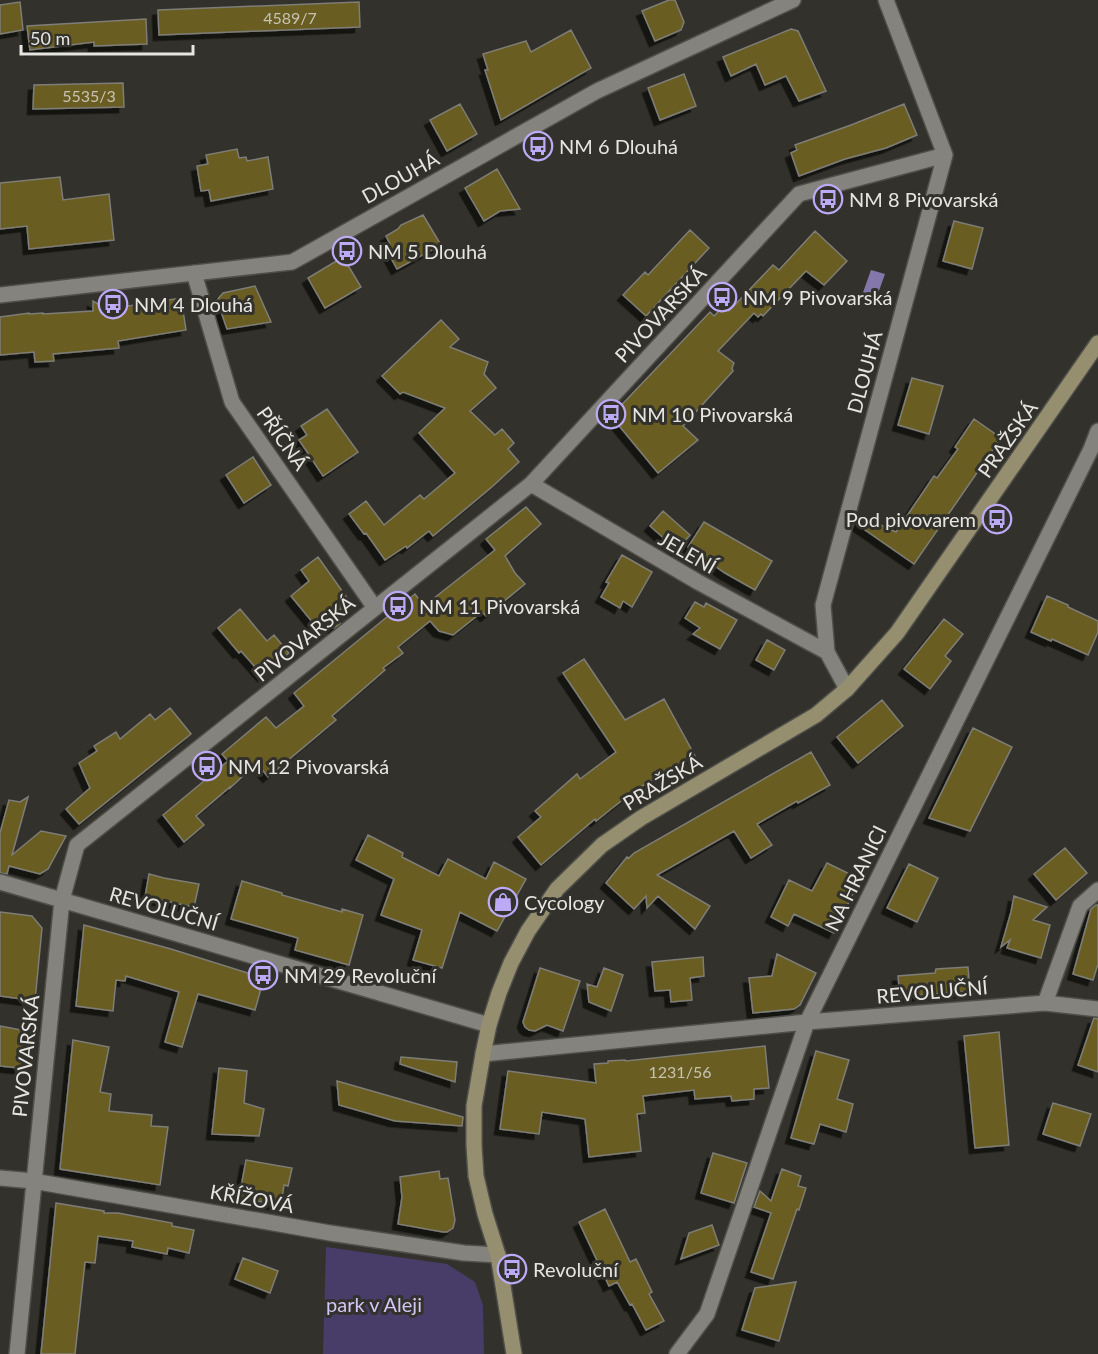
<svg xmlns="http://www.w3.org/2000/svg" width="1098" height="1354" viewBox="0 0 1098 1354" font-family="Lato,sans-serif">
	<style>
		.green { fill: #483d69 }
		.water { fill: #8477ac }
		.building { fill: #695d20; stroke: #7e7d77; stroke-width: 1.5; filter: url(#shadow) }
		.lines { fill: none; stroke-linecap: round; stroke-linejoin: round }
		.minor-casing { stroke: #4e4e4a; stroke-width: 18 }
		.secondary-casing { stroke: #4e4e4a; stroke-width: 18 }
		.minor { stroke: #85837d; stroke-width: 15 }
		.secondary { stroke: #968f6f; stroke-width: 15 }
		.labels { text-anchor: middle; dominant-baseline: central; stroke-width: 6; stroke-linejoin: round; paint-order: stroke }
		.number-label { font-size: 16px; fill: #c7c3b2 }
		.poi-label { font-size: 20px; fill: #e6e5e2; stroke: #32312b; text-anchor: start }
		.street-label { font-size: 20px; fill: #e6e5e2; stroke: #32312b }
		.park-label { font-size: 20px; fill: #d1c6f6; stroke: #32312b }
	</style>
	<defs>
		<filter id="shadow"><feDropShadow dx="-5.5" dy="5.5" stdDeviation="0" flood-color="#0009"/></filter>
	</defs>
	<rect width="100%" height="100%" fill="#32312b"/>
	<path class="green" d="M326,1247L447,1264L475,1282L483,1305L484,1354H323Z"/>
	<path class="water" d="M871,270L885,274L875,302L861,298Z"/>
	<path class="building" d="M669,0H675L684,22L681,30L655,41L642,11Z
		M20,2L23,30L0,34V5Z
		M359,2L360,27L159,35L158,10Z
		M146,19L147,44L94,46V42L30,50L27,26Z
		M791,29L798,31L826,91L799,101L786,76L765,85L756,64L731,76L723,57Z
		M571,30L591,68L501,120L485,70H488L483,54L526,41L531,52Z
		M684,74L696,106L660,120L648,88Z
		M123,83L124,107L33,109L34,85Z
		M460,104L477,134L447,151L430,120Z
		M904,104L917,135L886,148L845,159L799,176L791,153L797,150L795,145L851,125Z
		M237,149L239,158L246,157L247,161L268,157L273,189L211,201L209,190L201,191L197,166L208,164L206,155Z
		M497,169L520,209L500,211L484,221L465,188Z
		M60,177L63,200L109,194L114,240L29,249L27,226L0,229V183Z
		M423,215L441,245L397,269L385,247L390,244L386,236L398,229L401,225Z
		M954,221L983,228L972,269L943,261Z
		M690,230L709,248L646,316L623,295L645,272L648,275Z
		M815,231L847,261L824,285L806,271L763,316L761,314L758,317L754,313L718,351L734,363L732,368L733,371L683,426L698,440L658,473L611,416L710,312L714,316L724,306L729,311L773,265L779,270Z
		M343,257L361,287L325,308L308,278Z
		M255,286L271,322L227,329L217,300L223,293Z
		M181,298L186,330L118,341L119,348L53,354L54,361L35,362L34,352L0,355V317L29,313V314L43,313V314L93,311V301L105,308L115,307V308Z
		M441,320L459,339L450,347L488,362L484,374L496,388L470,411L495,435L502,429L514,443L508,449L519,462L493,486L433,536L429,531L407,548L406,546L385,560L366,533L364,534L349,514L366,501L384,525L420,495L424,499L455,473L419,433L445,408L403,392L400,394L382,376Z
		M912,378L943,386L929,434L898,425Z
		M327,409L358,452L323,476L299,440L307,435L301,426Z
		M974,419L1001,438L914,564L858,525L863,517L896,532L934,476L937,478L958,449L955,447Z
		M253,457L271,485L244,503L226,475Z
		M526,507L541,524L505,556L515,573L525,584L486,616L482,612L453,635L439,631L430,621L398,647L403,653L383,668L385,670L332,716L336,720L268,777L257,763L230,788V787L196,816L204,825L184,842L163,815L228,761L222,754L266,717L276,728L304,706L294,693L415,594L424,606L495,550L486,539Z
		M663,511L690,535L677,550L650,526Z
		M704,522L772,561L755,590L725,573L688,547Z
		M622,555L652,572L632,607L623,601L620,608L601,597L609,583L606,582Z
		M318,557L350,602L340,610V624L334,628L328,620L318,629L291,596L309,581L301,570Z
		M1047,596L1068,605V607L1098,621V632L1088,655L1052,639L1051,641L1031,632Z
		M695,602L704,607L706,603L737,620L720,649L693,634L700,628L685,618Z
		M240,609L267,641L274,635L289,653L263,676L241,651L239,653L218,628Z
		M944,619L963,634L945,656L951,661L930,689L904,669Z
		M767,640L785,650L774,670L756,660Z
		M584,659L625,720L664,699L695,756L637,789L611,809L596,821L595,819L541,865L518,837L541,817L535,811L577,774L580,779L616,752L563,673Z
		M882,700L903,726L858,763L837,737Z
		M170,708L191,734L79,824L66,809L90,788L79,763L97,751L94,746L116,732L120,739L150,714L155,720Z
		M973,728L1012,747L970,831L929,818Z
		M811,752L830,785L798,803L797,801L757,824L772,845L751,858L734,831L657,875L710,906L695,929L658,896L647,908L646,896L634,909L606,883L627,857L629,858L634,853Z
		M28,797L12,855L41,831L66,836L48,869L40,874L9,866L7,874L0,873V833L9,800L20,802Z
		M368,835L403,853L402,857L439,876L448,859L486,879L494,862L526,879L497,931L460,912L442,968L413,960L422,930L381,915L394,879L356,860Z
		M1065,848L1087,873L1056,900L1034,874Z
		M827,863L860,879L834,933L794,914L788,926L771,917L789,880L812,891Z
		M909,864L938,878L917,922L887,908Z
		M149,874L164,878L199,884L194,907L145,897Z
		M242,881L282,893V895L342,912V909L363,915L349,965L295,950L298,938L231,919Z
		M1014,896L1047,907L1033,920L1050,925L1041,958L1007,948L1010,940L1001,947L1011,912Z
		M1096,905H1098V964L1093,980L1073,974L1091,909Z
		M0,912L32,916L42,928L35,1001L0,996Z
		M84,925L171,949L264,978L255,1010L198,994L182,1047L165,1042L179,992L126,976L125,981L116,980L113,1011L76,1006Z
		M777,954L816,973L800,1005L794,1009L753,1013L749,978L772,976Z
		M703,957L704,976L690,978L692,1000L671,1002L670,990L655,991L652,962Z
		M968,967L970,991L900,997L898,976L935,973L936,969Z
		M540,968L580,981L563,1031L547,1025L535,1031L529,1030L525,1027L523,1022Z
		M604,968L623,975L611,1011L589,1002L587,984L597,987Z
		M1094,1018L1098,1019V1072L1078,1065Z
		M0,1026L32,1032L28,1069L0,1066Z
		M999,1032L1009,1145L975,1148L964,1036Z
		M73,1040L109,1047L100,1092L111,1094L109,1111L152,1115L151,1126L168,1127L160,1185L60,1169Z
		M765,1046L769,1088L754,1089V1099L732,1101L731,1096L695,1099L694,1090L643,1096L645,1113L637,1114L641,1151L589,1157L585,1119L542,1112L539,1134L500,1129L508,1071L596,1083L594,1064L608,1063V1061L625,1060L626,1061Z
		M816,1051L849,1060L837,1099L853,1104L846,1132L820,1124L814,1144L791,1138Z
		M401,1057L457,1062L455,1082L400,1064Z
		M219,1068L247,1071L244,1103L264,1109L259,1136L212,1134Z
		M337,1081L463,1117L462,1126L395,1121L339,1105Z
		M1053,1103L1091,1114L1080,1146L1043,1134Z
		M713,1153L747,1163L734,1203L701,1193Z
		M246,1160L292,1168L288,1186L284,1185L281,1205L239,1198Z
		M782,1169L801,1176L798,1186L806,1188L799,1210L797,1209L773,1279L751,1272L771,1213L754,1207L760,1191L771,1201Z
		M439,1171L440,1179L448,1178L455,1220L453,1228L447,1232H443L398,1224L402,1197L400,1177Z
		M56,1203L104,1211V1213H118L172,1223V1226L194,1230L189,1253L168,1248L167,1254L132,1247L133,1241L98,1236L95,1263L85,1262L75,1354H41Z
		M605,1209L630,1262L636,1259L652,1292L649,1294L664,1321L646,1330L632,1304L630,1305L617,1282L609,1286L579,1222Z
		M712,1225L719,1245L681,1259L689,1233Z
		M243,1258L278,1271L270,1293L235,1279Z
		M796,1282L779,1341L742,1330L755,1288Z"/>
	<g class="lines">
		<g class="minor-casing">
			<path id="minor" d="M194,273L232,402L375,608
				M0,295L292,262L597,91L793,0
				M531,484L698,582L827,652
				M847,689L827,652L823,605L945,155L886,0
				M0,882L489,1025
				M1045,1003L1080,906L1098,890
				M483,1054L807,1022L1045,1003L1098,1009
				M0,1178L33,1181L330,1233L464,1253L498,1255
				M17,1354L62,900L77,845L531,484L799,194L945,155
				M677,1354L707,1314L807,1022L1091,449L1098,431"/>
		</g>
		<g class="secondary-casing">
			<path id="secondary" d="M514,1354L498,1255L485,1214L476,1176L474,1145V1106L483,1054L489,1025L499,993L511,963L528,931L557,889L602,845L641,818L816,715L847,689L897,633L1098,343"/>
		</g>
		<use href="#minor" class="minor"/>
		<use href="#secondary" class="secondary"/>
	</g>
	<defs>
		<g id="bus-ring" transform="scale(1.5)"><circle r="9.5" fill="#32312b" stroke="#bcaaf6" stroke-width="1.5"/><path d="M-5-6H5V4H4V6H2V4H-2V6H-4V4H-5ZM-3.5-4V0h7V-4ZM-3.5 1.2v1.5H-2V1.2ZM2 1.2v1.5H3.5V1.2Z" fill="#bcaaf6"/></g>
		<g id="shop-ring" transform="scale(1.5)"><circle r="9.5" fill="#32312b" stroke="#bcaaf6" stroke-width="1.5"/><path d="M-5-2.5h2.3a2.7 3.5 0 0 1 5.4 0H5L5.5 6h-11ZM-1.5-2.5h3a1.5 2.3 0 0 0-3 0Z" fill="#bcaaf6"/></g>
	</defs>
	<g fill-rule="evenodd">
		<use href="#bus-ring" x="538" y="146"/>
		<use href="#bus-ring" x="828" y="199"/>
		<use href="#bus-ring" x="347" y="251"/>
		<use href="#bus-ring" x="722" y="297"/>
		<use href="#bus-ring" x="113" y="304"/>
		<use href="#bus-ring" x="611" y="414"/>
		<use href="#bus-ring" x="997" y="519"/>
		<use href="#bus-ring" x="398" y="606"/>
		<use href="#bus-ring" x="207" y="766"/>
		<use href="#shop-ring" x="503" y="902"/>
		<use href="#bus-ring" x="263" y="975"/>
		<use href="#bus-ring" x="512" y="1269"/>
	</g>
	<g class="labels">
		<g class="number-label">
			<text x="290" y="17">4589/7</text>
			<text x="89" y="95">5535/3</text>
			<text x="680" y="1071">1231/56</text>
		</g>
		<g class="poi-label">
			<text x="559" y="146">NM 6 Dlouhá</text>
			<text x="849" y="199">NM 8 Pivovarská</text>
			<text x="368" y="251">NM 5 Dlouhá</text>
			<text x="743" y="297">NM 9 Pivovarská</text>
			<text x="134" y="304">NM 4 Dlouhá</text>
			<text x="632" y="414">NM 10 Pivovarská</text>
			<text x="976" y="519" text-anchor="end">Pod pivovarem</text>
			<text x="419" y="606">NM 11 Pivovarská</text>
			<text x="228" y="766">NM 12 Pivovarská</text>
			<text x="524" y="902">Cycology</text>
			<text x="284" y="975">NM 29 Revoluční</text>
			<text x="533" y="1269">Revoluční</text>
		</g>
		<g class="street-label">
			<text transform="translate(400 177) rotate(-29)">DLOUHÁ</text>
			<text transform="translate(660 314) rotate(-47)">PIVOVARSKÁ</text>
			<text transform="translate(864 372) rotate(-75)">DLOUHÁ</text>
			<text transform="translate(283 438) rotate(55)">PŘÍČNÁ</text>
			<text transform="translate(1007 439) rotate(-55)">PRAŽSKÁ</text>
			<text transform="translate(688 552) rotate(30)">JELENÍ</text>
			<text transform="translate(304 638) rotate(-39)">PIVOVARSKÁ</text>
			<text transform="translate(662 782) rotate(-31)">PRAŽSKÁ</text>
			<text transform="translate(855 878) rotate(-64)">NA HRANICI</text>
			<text transform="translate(164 908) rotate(16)">REVOLUČNÍ</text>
			<text transform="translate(932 991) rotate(-5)">REVOLUČNÍ</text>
			<text transform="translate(25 1056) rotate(-84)">PIVOVARSKÁ</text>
			<text transform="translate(252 1198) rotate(10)">KŘÍŽOVÁ</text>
		</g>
		<g class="park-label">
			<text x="374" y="1304">park v Aleji</text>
		</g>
	</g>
	<path d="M21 45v9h172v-9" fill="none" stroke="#e6e5e2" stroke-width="3"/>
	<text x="30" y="45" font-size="18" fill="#e6e5e2" stroke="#32312b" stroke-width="4.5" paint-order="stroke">50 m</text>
</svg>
